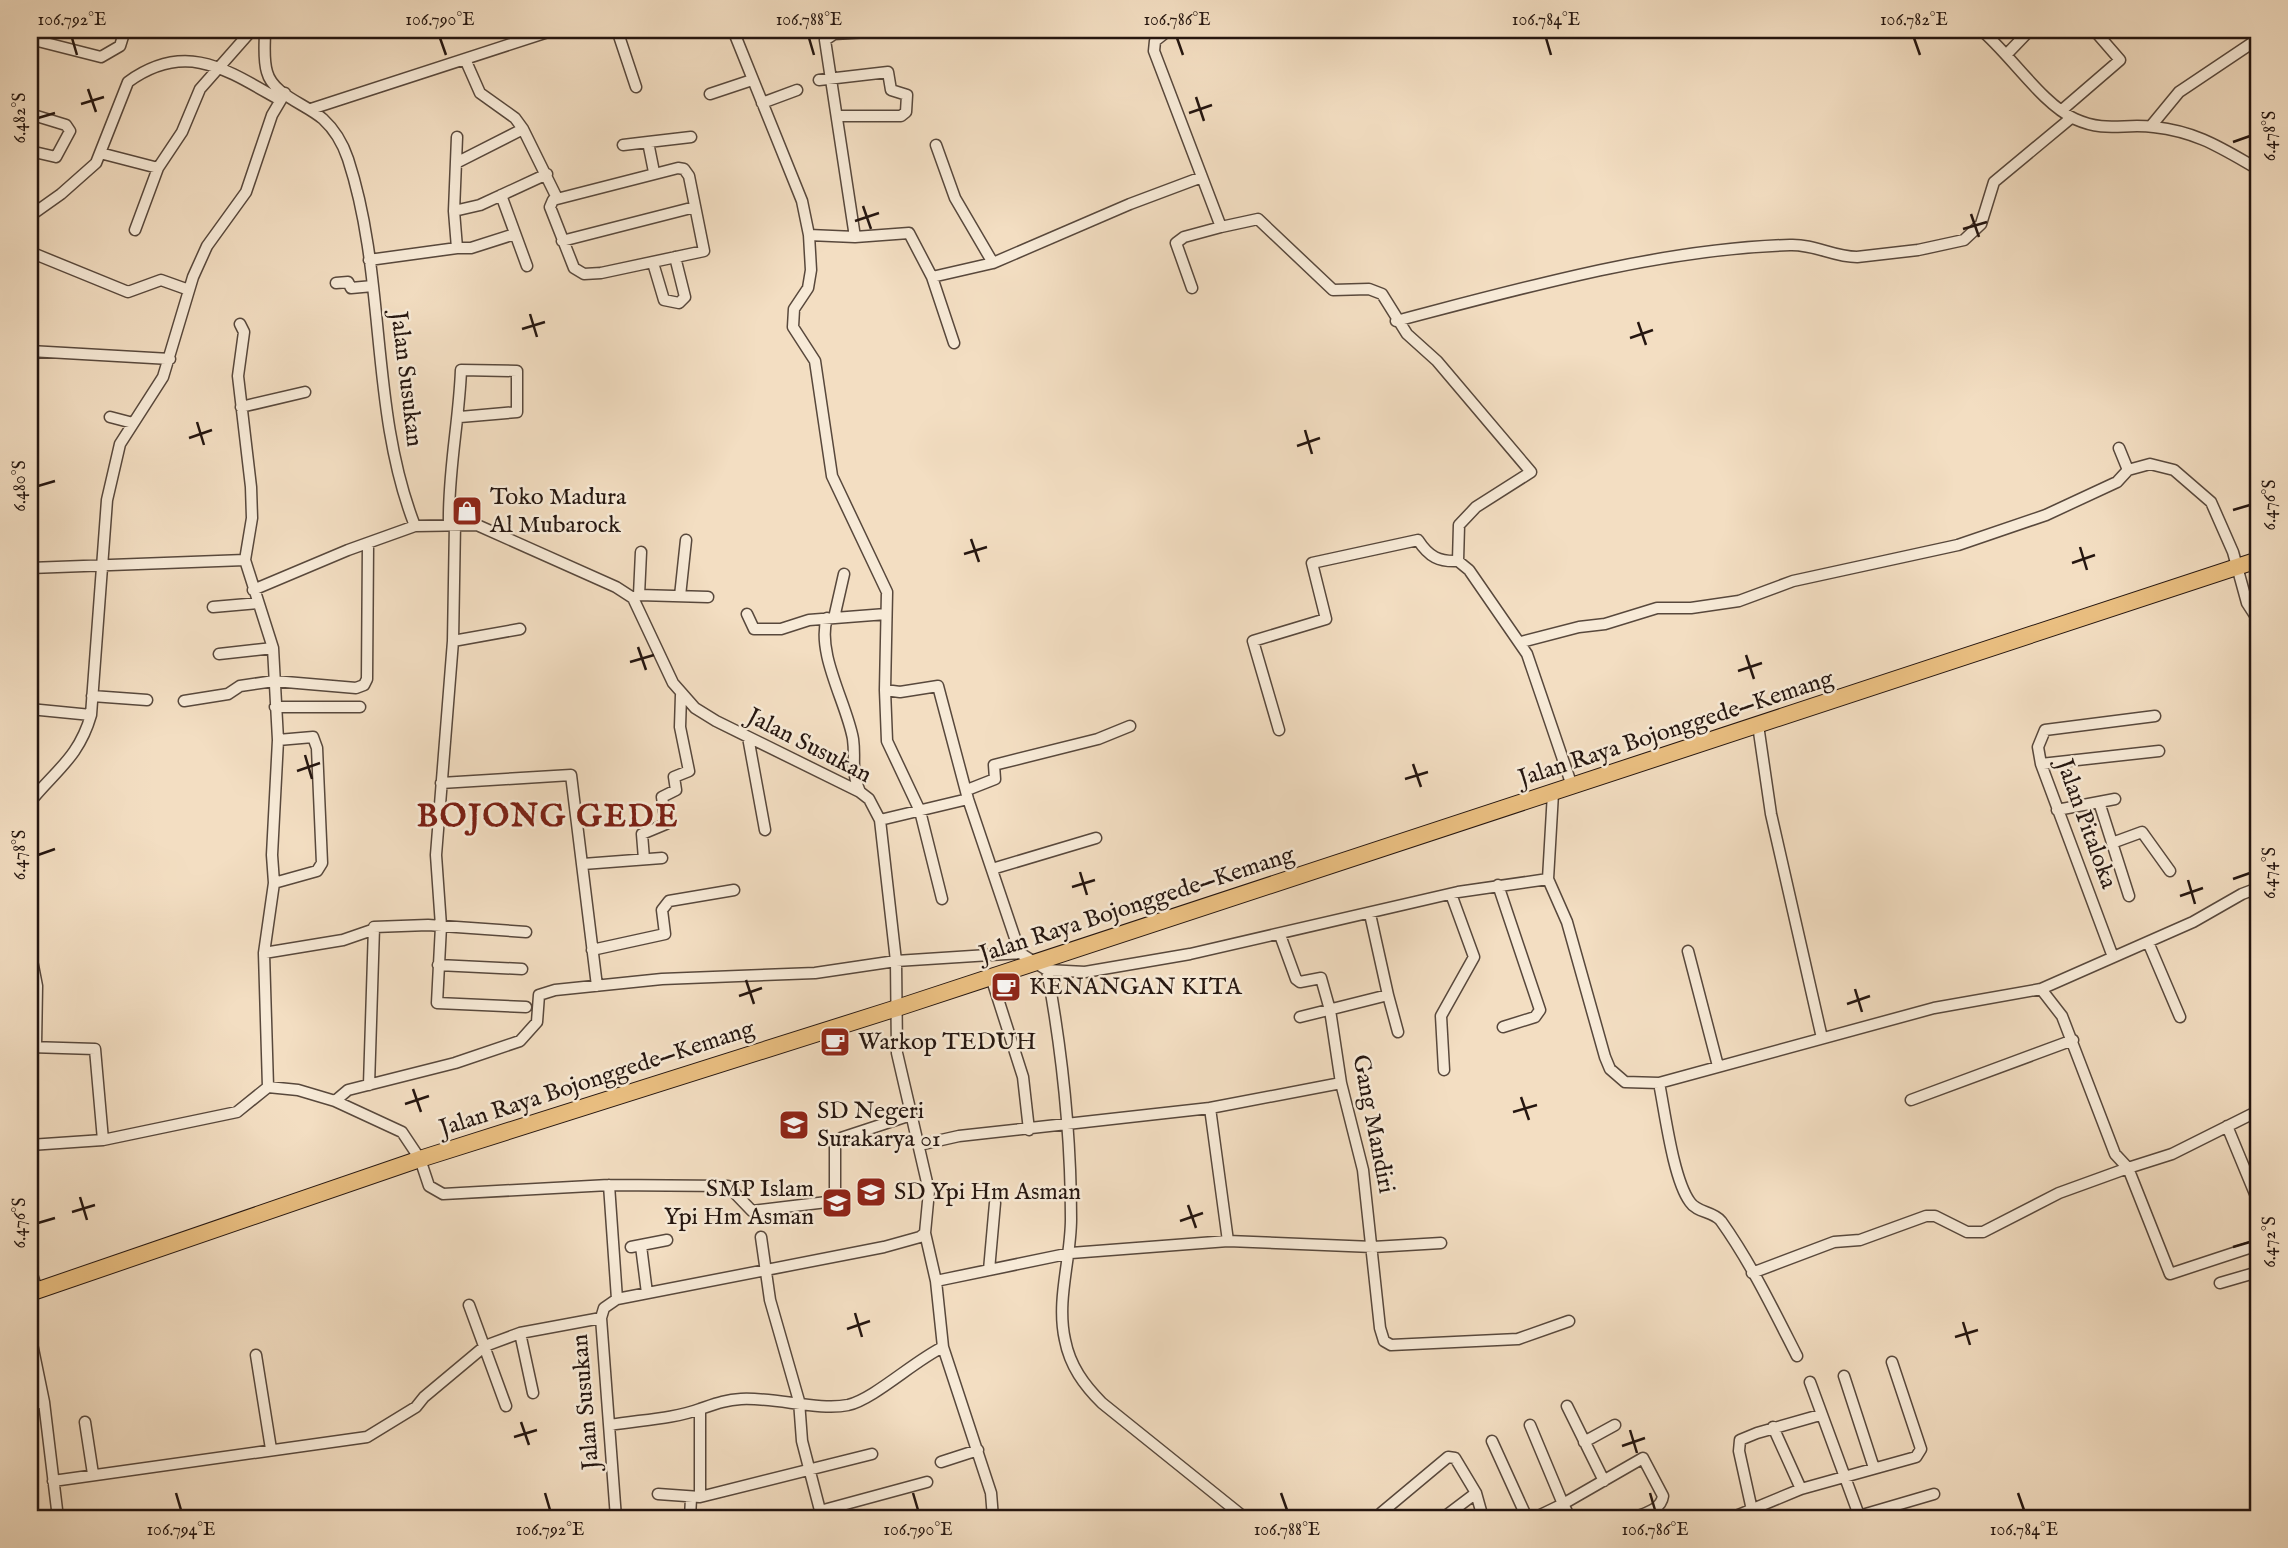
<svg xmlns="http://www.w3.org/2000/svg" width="2288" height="1548" viewBox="0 0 2288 1548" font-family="'IM FELL English',serif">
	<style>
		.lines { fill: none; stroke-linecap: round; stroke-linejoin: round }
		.minor-casing { stroke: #58483c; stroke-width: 13 }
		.highway-casing { stroke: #251610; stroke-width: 18 }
		.minor { stroke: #f7ead7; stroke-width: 10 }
		.highway { stroke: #eabf81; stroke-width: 16 }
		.ticks { fill: none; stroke: #251610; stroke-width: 2.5 }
		.labels { text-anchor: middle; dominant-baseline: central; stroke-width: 5; stroke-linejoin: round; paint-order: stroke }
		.street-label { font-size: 24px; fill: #251610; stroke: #f7ead7 }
		.poi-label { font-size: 24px; fill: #251610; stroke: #f7ead7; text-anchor: start }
		.district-label { font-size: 32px; font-weight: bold; letter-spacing: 2px; fill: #7a1f14; stroke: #f7ead7 }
		.neatline { fill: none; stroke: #251610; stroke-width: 2.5 }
		.ticks-label { font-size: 18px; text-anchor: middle; fill: #251610 }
	</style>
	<rect width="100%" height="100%" fill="#f3dec2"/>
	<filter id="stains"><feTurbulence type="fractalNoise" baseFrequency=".00286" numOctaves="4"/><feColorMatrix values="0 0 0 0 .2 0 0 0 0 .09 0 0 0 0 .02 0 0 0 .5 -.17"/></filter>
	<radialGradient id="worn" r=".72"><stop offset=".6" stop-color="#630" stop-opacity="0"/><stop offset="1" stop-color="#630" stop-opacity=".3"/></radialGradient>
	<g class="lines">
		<g class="minor-casing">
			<path id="minor" d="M265,30C265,43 263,59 267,72C273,95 306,104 323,119C335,130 343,144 348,159C387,278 369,408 415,526L477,525L616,587L633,598L673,683L695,708L716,721L860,792L869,799L880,820L896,961L897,1053L929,1191L925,1233L920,1237L884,1247L617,1299L604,1308L601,1318L616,1518
				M617,30L636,87
				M733,30L802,201L809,235L811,270L808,288L794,309L793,327L815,361L832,476L887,592L885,690L900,692L938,686L968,799L1020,953
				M1169,30L1155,41L1154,51L1202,177
				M1981,30C2010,54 2042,104 2075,119C2106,133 2124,123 2154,127C2198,132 2221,148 2258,169
				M30,39L101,57L120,46L125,30
				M2006,55L2030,30
				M465,59L480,93L515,118L523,129L557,198
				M819,80L888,72L891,90L907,95L906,112L901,116H837
				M710,94L752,80
				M762,103L797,90
				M311,109L554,30
				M2062,110L2120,60L2094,30
				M30,114L66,125L70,131L56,157L30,151
				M2151,126L2179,92L2258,39
				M457,137L454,211L457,248H471L515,234
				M648,142L691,137
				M623,145L648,142L654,172
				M100,153L158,168
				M456,163L523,129
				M678,168L684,169L689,176L704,251L601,273L584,274L574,268L550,207L553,200Z
				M501,195L527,266
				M454,211L480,205L547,174
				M30,216L61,194L96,163L128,82C186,40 227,70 280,100
				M135,230L158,168L182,132L200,89L252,30
				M809,235L855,237L909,233L932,277L954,343
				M855,237L825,40L834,34L903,30
				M562,241L695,207
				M30,252L128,292L161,280L189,290
				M369,260L457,248
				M653,263L664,300L679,303L685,297L675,257
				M993,263L1130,204L1202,177L1221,227L1258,219L1333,290L1369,289L1382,294L1407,334L1437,361L1531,472L1476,507L1459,525L1458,561
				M932,277L993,263L955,198L936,145
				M336,283L348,282L351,288L373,286
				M1192,288L1176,243L1184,237L1221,227
				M1396,321C1522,288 1659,249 1790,245C1815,244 1833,257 1857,257L1918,250L1964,240L1981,224L1994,182L2071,118
				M240,324L244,332L238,376L251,487L252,518L245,560L273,648L278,740L272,855L274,883L264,953L268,1087
				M30,351L170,359
				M30,368L34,353
				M241,407L305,392
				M110,417L133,423
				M2119,448L2128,470
				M449,523C448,471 459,422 461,370L517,371V412L460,417
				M455,523L453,641L436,855L441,926L437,1003L526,1007
				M30,568L245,560
				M253,590L348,550L415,526
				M639,595L641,552
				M680,596L686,540
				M633,598L639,595L708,597
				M213,607L258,603
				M747,614L754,629H781L809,620L886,614
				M827,618C816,653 847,704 853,739C856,761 850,768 860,792
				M834,618L844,574
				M453,641L520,629
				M1521,642L1579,627L1605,624L1657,608H1691L1739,601L1793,581L1958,545L2046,515L2117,482L2128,470L2150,464L2174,470L2211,502L2233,552L2247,603L2258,620
				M219,654L273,648
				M885,690L887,741L920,811L942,899
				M92,696L147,700
				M184,701L228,694L240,686L274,681L356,688L364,685L367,679L368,544
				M275,707H360
				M30,709L91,715
				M1758,725L1771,814L1822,1038
				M1279,730L1253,641L1326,619L1312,563L1418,540C1429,557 1439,562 1458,561L1469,570L1527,654L1572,786
				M748,737L765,830
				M2041,764L2159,751
				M441,783L571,775L597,986
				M967,790L995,779L994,765L1098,739L1130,726
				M30,802C56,770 79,757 91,715L107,500L120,444L163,377L193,277L207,246L246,192L272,115L285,93
				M2099,802L2129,896
				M2057,810L2115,799
				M880,820L968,799
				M2112,843L2142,832L2170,871
				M644,859L642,834L666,824L662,797L676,790L674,777L689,771L680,727L681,695
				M583,864L662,858
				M992,869L1096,838
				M1548,879L1553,793
				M274,883L317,871L322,863L317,748L313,737L278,740
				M1498,885L1540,1010L1535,1017L1503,1027
				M1280,935L1296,979L1300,982L1321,978L1330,1010L1341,1083L1363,1170L1380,1328L1384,1341L1391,1345L1518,1339L1569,1321
				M2148,942L2180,1017
				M30,950L37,986L36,1046
				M592,950L665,934L662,910L669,901L734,890
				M1688,951L1718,1066
				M264,953L343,940L372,930
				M2113,957L2041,764L2038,747L2045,730L2155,716
				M438,965L522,969
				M1047,970C1062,1051 1071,1135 1071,1219C1071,1259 1056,1300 1065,1340C1070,1366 1084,1385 1102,1403L1245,1518
				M991,977L1023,1077L1029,1130
				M2041,989L2193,922L2242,894L2258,888
				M1388,995L1398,1032
				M1300,1017L1388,995L1370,914
				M30,1047L95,1049L103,1140
				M1444,1070L1441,1016L1474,957L1451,894
				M1659,1083C1665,1112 1673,1179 1690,1202C1697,1213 1713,1211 1721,1221C1751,1263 1774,1311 1797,1356
				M369,1085L374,927L428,925L526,932
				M1911,1100L2073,1040
				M335,1101L348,1090L455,1063L520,1041L537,1022L539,995L555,990L662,979L815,973L896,961L1020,953L1047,970L1085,972L1190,954L1458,892L1548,879L1567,922L1605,1057L1610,1069L1625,1082L1659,1083L1934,1008L2041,989L2062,1016L2115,1154L2128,1168L2172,1154L2258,1111
				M2227,1126L2258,1201
				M30,1145L103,1140L237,1112L268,1087L298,1090L335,1101L402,1132L420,1159L429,1186L443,1194L609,1185L728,1186L752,1211L827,1202L835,1197V1146L841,1138L911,1115
				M919,1145L959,1136L1210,1108
				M609,1185L617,1299
				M925,1233L936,1281L943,1347L991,1493L993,1518
				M761,1237L770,1300L799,1401L802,1441L822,1518
				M1228,1241L1210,1108L1341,1083
				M641,1246L647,1293
				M631,1247L667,1240
				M30,1268L37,1290
				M989,1270L995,1203
				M1752,1273L1834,1242L1860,1240L1926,1216H1935L1967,1232H1983L2059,1193L2128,1168L2170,1274L2258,1245
				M936,1281L1071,1253L1228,1241L1373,1247L1441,1243
				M2220,1283L2258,1272
				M469,1305L506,1406
				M520,1333L533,1393
				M30,1334L44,1402L58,1518
				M256,1355L271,1449
				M1844,1376L1874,1468
				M1810,1382L1860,1518
				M30,1404L44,1402
				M1567,1406L1604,1481
				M700,1409V1497
				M85,1422L93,1474
				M610,1425C639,1420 673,1419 700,1409C715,1404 725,1400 741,1399C775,1397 819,1411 848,1405C874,1399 914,1361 943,1347
				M1530,1425L1563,1504L1643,1458L1663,1496C1661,1510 1645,1513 1633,1518
				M1773,1427L1801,1489
				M1492,1441L1527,1518
				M1584,1442L1615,1425
				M941,1462L978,1450
				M53,1481L367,1437L416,1407L424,1397L485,1346L520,1333L601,1318
				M658,1494L700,1497L872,1454
				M1752,1510L1739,1451L1740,1440L1757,1433L1820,1415
				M820,1511L927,1482
				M690,1518L691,1498
				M1381,1518V1513L1448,1457L1455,1458L1476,1493L1483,1518
				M1443,1518L1476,1493
				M1534,1518L1563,1504L1570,1518
				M1731,1518L1801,1489L1916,1457L1921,1449L1892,1362
				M1852,1518L1934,1494"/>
		</g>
		<g class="highway-casing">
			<path id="highway" d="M30,1293L420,1159L897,1008L2258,560"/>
		</g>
		<use href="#minor" class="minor"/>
		<use href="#highway" class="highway"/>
	</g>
	<path class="ticks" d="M72,38L77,55M440,38L446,55M809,38L814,55M1177,38L1183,55M1546,38L1551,55M1914,38L1920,55M88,89L96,112M1196,97L1204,121M81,104L104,97M1189,113L1212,105M38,118L55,113M2233,142L2250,136M863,206L871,229M1971,214L1979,237M855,221L879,213M1963,229L1987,222M530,314L537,337M1638,322L1646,345M522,329L545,322M1630,338L1653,330M197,422L204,445M1305,430L1312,454M189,438L212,430M1297,446L1320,438M38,486L55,481M2233,510L2250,505M971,539L979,562M2080,547L2087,570M964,554L987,547M2072,563L2095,555M638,647L646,670M1746,655L1754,679M630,662L654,655M1738,671L1762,663M305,755L312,779M1413,764L1421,787M297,771L320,763M1405,779L1428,772M38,855L55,849M1080,872L1087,895M2233,879L2250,873M2188,880L2195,904M1072,887L1095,880M2180,896L2203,888M746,980L754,1004M1855,989L1862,1012M739,996L762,988M1847,1004L1870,996M413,1089L421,1112M1521,1097L1529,1120M405,1104L429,1096M1513,1112L1537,1105M80,1197L87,1220M1188,1205L1196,1228M72,1212L95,1205M1180,1221L1203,1213M38,1223L55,1218M2233,1247L2250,1242M855,1313L862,1337M1963,1322L1970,1345M847,1329L870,1321M1955,1337L1978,1330M521,1422L529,1445M1630,1430L1637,1453M514,1437L537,1430M1622,1446L1645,1438M176,1493L181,1510M545,1493L550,1510M913,1493L918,1510M1281,1493L1287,1510M1650,1493L1655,1510M2018,1493L2024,1510"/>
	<defs>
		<g id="shop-square" transform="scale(1.575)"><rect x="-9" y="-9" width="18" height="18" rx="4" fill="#8f2418" stroke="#f7ead7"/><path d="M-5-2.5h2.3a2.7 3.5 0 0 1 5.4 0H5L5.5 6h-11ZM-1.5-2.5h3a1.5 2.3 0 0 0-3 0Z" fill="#fff"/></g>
		<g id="cafe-square" transform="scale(1.575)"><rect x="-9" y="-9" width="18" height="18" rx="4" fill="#8f2418" stroke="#f7ead7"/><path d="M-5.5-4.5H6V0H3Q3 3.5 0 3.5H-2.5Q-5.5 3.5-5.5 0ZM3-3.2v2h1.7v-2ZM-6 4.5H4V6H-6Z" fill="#fff"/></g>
		<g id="school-square" transform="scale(1.575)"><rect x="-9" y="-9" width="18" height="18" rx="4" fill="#8f2418" stroke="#f7ead7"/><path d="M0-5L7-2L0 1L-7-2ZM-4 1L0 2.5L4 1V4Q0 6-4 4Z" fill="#fff"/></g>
	</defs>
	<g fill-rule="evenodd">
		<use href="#shop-square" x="467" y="511"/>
		<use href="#cafe-square" x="1006" y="987"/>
		<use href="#cafe-square" x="835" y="1042"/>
		<use href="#school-square" x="794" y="1125"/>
		<use href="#school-square" x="871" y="1192"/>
		<use href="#school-square" x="837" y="1203"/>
	</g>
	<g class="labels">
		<g class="street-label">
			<text transform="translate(406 379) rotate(83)">Jalan Susukan</text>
			<text transform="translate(1676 729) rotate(-18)">Jalan Raya Bojonggede—Kemang</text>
			<text transform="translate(809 746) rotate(27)">Jalan Susukan</text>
			<text transform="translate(2086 824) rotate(70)">Jalan Pitaloka</text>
			<text transform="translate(1137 905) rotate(-18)">Jalan Raya Bojonggede—Kemang</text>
			<text transform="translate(597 1079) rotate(-18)">Jalan Raya Bojonggede—Kemang</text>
			<text transform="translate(1373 1124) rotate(79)">Gang Mandiri</text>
			<text transform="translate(586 1402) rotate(-95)">Jalan Susukan</text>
		</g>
		<g class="poi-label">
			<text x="490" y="497">Toko Madura<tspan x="490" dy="28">Al Mubarock</tspan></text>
			<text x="1029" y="987">KENANGAN KITA</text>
			<text x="858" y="1042">Warkop TEDUH</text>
			<text x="817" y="1111">SD Negeri<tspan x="817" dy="28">Surakarya 01</tspan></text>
			<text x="814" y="1189" text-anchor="end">SMP Islam<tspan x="814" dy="28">Ypi Hm Asman</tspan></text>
			<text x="894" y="1192">SD Ypi Hm Asman</text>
		</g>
		<g class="district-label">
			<text x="548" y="817">BOJONG GEDE</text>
		</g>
	</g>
	<rect width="2288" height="1548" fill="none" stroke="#f3dec2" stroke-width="77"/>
	<rect x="38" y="38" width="2212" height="1472" class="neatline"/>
	<g class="ticks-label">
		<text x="72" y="25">106.792°E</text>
		<text x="440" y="25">106.790°E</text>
		<text x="809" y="25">106.788°E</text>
		<text x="1177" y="25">106.786°E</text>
		<text x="1546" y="25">106.784°E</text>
		<text x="1914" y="25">106.782°E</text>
		<text transform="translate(19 118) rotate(-90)" y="6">6.482°S</text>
		<text transform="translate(2269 136) rotate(-90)" y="6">6.478°S</text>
		<text transform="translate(19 486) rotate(-90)" y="6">6.480°S</text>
		<text transform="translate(2269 505) rotate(-90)" y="6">6.476°S</text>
		<text transform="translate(19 855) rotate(-90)" y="6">6.478°S</text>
		<text transform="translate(2269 873) rotate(-90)" y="6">6.474°S</text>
		<text transform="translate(19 1223) rotate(-90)" y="6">6.476°S</text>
		<text transform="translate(2269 1242) rotate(-90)" y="6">6.472°S</text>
		<text x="181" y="1535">106.794°E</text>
		<text x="550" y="1535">106.792°E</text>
		<text x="918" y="1535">106.790°E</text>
		<text x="1287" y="1535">106.788°E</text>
		<text x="1655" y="1535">106.786°E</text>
		<text x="2024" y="1535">106.784°E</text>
	</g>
	<rect width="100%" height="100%" filter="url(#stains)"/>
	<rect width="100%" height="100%" fill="url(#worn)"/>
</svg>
